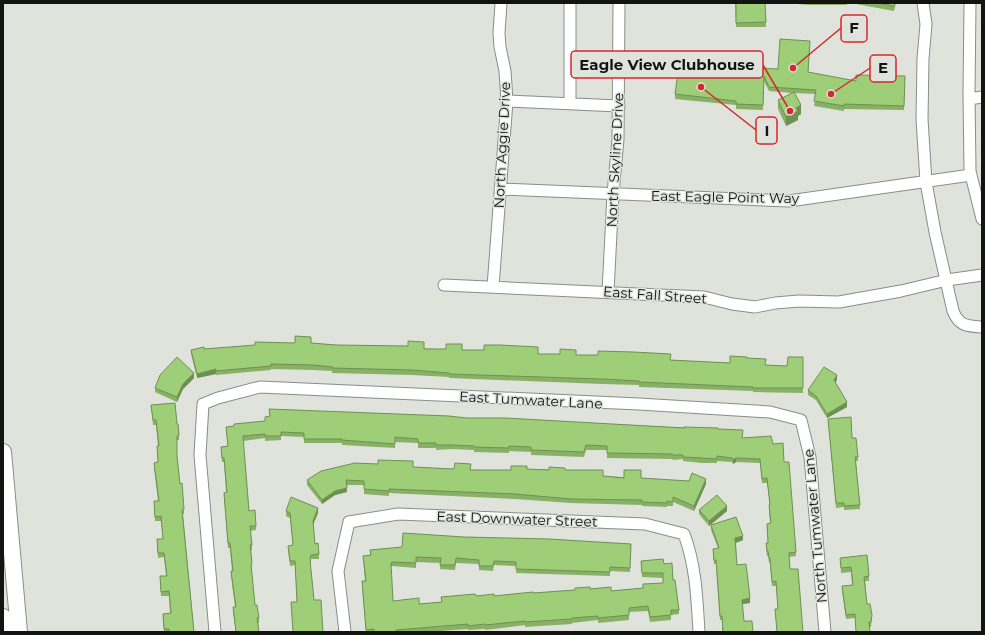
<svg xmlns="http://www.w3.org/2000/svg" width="985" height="635" viewBox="0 0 985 635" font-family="Montserrat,sans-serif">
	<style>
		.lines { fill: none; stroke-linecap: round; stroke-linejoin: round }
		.minor-casing { stroke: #898d87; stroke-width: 13 }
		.secondary-casing { stroke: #898d87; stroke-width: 18 }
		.minor { stroke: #fff; stroke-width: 11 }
		.secondary { stroke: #fff; stroke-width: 16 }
		.wall { fill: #88b166 }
		.shaded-wall { fill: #6f9053 }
		.building { fill: #9ece77; stroke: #6f9053 }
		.labels { text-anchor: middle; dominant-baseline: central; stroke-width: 3; stroke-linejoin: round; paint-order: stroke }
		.street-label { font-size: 14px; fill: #131412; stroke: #dfe3dc }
		.leader { fill: none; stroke: #d62828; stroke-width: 1.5 }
		.callout-dot { fill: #d62828; stroke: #dfe3dc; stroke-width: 1.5 }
		.callout { fill: #dfe3dc; stroke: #d62828; stroke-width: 1.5 }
		.callout-label { font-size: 15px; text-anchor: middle; font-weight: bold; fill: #131412 }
	</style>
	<rect width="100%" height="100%" fill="#dfe3dc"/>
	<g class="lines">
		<g class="minor-casing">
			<path id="minor" d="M570,3V103
				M923,3L926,24L923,59L922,119L926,182L935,232L953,311C959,326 967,326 982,327
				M970,3L969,94L970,171L982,219
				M969,99L982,97
				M507,101L619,106
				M500,189L789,201L971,175
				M444,285L704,297L732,304L755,307L775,303L799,301L839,302L901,291L947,280L982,275
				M493,287L507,101L505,71L500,47L499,33L501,3
				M608,292L613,194L618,139L619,3
				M215,632L200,455L203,404L218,398L260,387L639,404L770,412L801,420L810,457L825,632
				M345,632L338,571L349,522L398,514L645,524L684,534C696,566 697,599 699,632"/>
		</g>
		<g class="secondary-casing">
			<path id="secondary" d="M3,452L19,632
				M3,617L4,632"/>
		</g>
		<use href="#minor" class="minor"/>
		<use href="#secondary" class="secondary"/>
	</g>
	<path class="wall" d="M735,3H765L766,27H736Z
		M785,3H847V5H809Z
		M856,3H896L894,11L856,4Z
		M810,46L808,72L856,81L905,76L904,110L844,109V111L814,106L816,94L795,93L801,114L798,116V120L786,126L778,109V100L792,93L769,91L764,81L763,110L736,109V105L675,99V94L737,71L778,69Z
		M311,343L336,345L462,350L538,354L576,355L670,360L730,363L747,358L765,365L787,366L803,357V393L753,392V391L639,387V385L602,384L449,378V377L412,375L332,373V371L313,370L271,369V370L216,375V374L197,378L191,354V350Z
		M194,378L183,389L177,402L155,392V388Z
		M837,380L835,382L847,407L827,418L816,400L808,395V390Z
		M151,405L177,424L179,435V440H177V456L180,484L184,509V514H183L194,632H164L163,614L170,613L169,596H161L160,576H166L164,557L158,558L157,544V539H163L161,521H155L154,506V501H158L154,467V463L158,462L157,446H158L156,425H153Z
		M467,418L718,429L742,438L773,444L784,462L796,552V556L789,557L790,569L803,632H777L775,609H778L776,586H772L770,563H769L768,556H767L766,548V543H768L767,524L770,523L769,509L770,505L767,483H762L760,463L736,462L733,464L732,462L717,461V463H702L683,461V459L673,460L672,459L607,458V450H586L584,457L531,455V452L509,451V453L474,452V450L452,449L436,450V448H418V443L395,442V448L342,445V443H304V437L281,436V440L265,441V438L243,441L249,511L256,526V530L250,531L252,545V550H251L252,563V568H251L255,605L259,618V623H258L259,632H236L233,612V607H235L231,576V571H232L230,548H228L224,497V493L226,492L224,462H222L221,451V447L228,446L226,427Z
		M828,419L852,438L858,457V461H856L860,509L844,510V507L836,508Z
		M413,467L476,470H511L527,469L565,470L603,476L641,478L706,484L694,511L673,502V506H667V507L642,506V505L571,503L515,499L389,493V496L364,494V485H347V492L335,495L322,504L307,485V480Z
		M699,510L727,511L709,526L699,514Z
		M286,511L318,513L313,524L315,544L319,554V559H311V562L297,602L295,565L290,566L288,550V546L293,545L290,518L286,516Z
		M711,525L743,540L736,543L737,565L750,603L742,604L744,621L753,632H722V620H720L716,564H714L713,553V549L718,548L711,530Z
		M464,537L631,544L630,572L610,571V576L516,573V566L494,565L493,571L479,570V564L456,563L455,570L440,569V563L416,562V568L392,566L391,567L393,601L419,604L441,602V597L494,596L590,589L611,591L643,588L663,583V578L642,577L641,561L664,564L673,580L679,610V614L671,615V620L650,622L648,611L629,612V620L598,623V620L572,623V624L525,627V625L485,630V629L468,630V629L427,632H366L362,585V581H365L363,556L370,555V550L402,547Z
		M840,558L869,576V581H865L867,604L872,615L871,627H869L856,632L855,618L846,619L842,590V586L852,585L851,572L841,573Z"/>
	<path class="shaded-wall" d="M801,105V114L798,116V120L786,126V117L796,108Z
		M216,369V374L197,378V374Z
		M194,373V378L183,389L177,402V397L183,384Z
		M837,375V380L834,384V380Z
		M847,402V407L827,418V414Z
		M736,458V462L733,464V460Z
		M706,479V484L694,511V506Z
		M347,488V492L335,495L322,504V500L335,491Z
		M727,506V511L709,526V521Z
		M318,508V513L313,525V521Z
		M743,536V540L735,543V538Z
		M750,598V603L742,604V600Z"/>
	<path class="building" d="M736,3H765L766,22L736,23Z
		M877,3H895L894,6Z
		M780,39L810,41L808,72L856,81V75L905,76L904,106L844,104V106L814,101L816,90L769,87L764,76L763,105L736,104V101L675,94L679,65L737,71V67L778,69Z
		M794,92L801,105L796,108L798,111L786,117L778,100Z
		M295,336L311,337V343L336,345L408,346V341L424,342V349H446V344H462V350H484V345H500L538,347V354H560V349L576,350V355H598V351L633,352L671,354L670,360L730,363V356L747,357V358L766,359L765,365L787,366L788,357H803V388H753V387L639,382V381L602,379L449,374V373L412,370L332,368L333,367L313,365L271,364V366L216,371V369L197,374L191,350L204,347V349L255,345V342L295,343Z
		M177,357L194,373L183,384L177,397L155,388L160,375Z
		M824,367L837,375L834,380L847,402L827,414L816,396L808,390Z
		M175,403L177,424H178L179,435L177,436V456L180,484L182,483L184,509L182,510L194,632H169V629H164L163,614L171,613L169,591L161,592L160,576H167L164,553H158L157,539H163L161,516L155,517L154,501H159L154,463L158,462L157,446H159L156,420H153L151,405Z
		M269,409L449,416L467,418H505L684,428V427L718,428V429L743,430L742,438L771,436L773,444L783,443L784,462H789L796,552L789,553L790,569H798L803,632H777L775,609H778L776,581L772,582L770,558H769L768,551H767L766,543H768L767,524L771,523L769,505H770L767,478L762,479L760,459L736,458L733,460L732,458L717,456V459L702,458L683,457V455H673L672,454L607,453V446L586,445L584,452L531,450V447L509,446V448L474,447V446L452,445H436V443H418V439L395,437V444L342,440V439H304V433L281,432V436H265V434L243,436L249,511L255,510L256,526H250L252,545H250L252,563L251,564L255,605H257L259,618H257L259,632H236L233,607H236L231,571H233L230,543H228L224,493L227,492L224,458H222L221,447L228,446L226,427L234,426V424L265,421V417L270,416Z
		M851,417L852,438H856L858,457H855L860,505L844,506V503H836L828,419Z
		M378,460L413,461V467L454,469L455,463L471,464L470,470H511V466H527V469L549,470V467L565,468V470H603V476L624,478V470H641V478L689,481L692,473L706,479L694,506L673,497V502L667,501V503L642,502V500L571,499L515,494L389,489V491L364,489V481L346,480L347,488L335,491L322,500L307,480L321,471L355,463L378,464Z
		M717,495L727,506L709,521L699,510Z
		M291,497L318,508L313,521L315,544L318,543L319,554L311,555L310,560L314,600H321L323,632H293L291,602H297L295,561H290L288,546L293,545L290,513L286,511Z
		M736,517L743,536L735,538L737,565L746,564L750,598L742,600L744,621H752L753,632H723L722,616H720L716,560H714L713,549L719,548L711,525Z
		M403,533L464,537L549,539L631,544L630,568L610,567V572L516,569V562L494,561L493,566H479V560L456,558L455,565H440L441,558L416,557V563L392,562L391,563L393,601L419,598V604L442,602L441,597L475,594L476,596L494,594V596L533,592V593L575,590V588L590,587V589L611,587V591L643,588V584L663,583V573H642L641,561L663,559L664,564L672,563L673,580H675L679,610H671V615L650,617L648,606L629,608V615L598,618V616L572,618V619L525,622V621L485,625V624L468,626V624L396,630V632H374V629L366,630L362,581H366L363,556L371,555L370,550L402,547Z
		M867,555L869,576L864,577L867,604H870L872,615L871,622H869L870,632H856L855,614L846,615L842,586L853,585L851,567L841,568L840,558Z"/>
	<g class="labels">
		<g class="street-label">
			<text transform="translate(502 145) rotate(-87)">North Aggie Drive</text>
			<text transform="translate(615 160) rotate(-87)">North Skyline Drive</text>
			<text transform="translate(725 197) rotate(1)">East Eagle Point Way</text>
			<text transform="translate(655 295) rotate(4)">East Fall Street</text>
			<text transform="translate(531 400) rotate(3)">East Tumwater Lane</text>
			<text transform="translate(517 519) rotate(2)">East Downwater Street</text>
			<text transform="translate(815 526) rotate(-95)">North Tumwater Lane</text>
		</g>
	</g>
	<path class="leader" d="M793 68L841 28M790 111L763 65M831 94L870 68M701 87L756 130"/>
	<g class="callout-dot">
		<circle cx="793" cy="68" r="4"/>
		<circle cx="790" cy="111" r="4"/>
		<circle cx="831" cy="94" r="4"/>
		<circle cx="701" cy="87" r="4"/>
	</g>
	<g class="callout">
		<rect x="841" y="15" width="26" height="27" rx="4"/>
		<rect x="571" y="51" width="192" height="27" rx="4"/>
		<rect x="870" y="55" width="26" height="27" rx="4"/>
		<rect x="756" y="117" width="21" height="27" rx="4"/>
	</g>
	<g class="callout-label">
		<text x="854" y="33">F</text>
		<text x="667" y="70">Eagle View Clubhouse</text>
		<text x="883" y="73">E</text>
		<text x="767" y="136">I</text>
	</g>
	<rect width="985" height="635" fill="none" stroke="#131412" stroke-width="8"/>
</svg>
